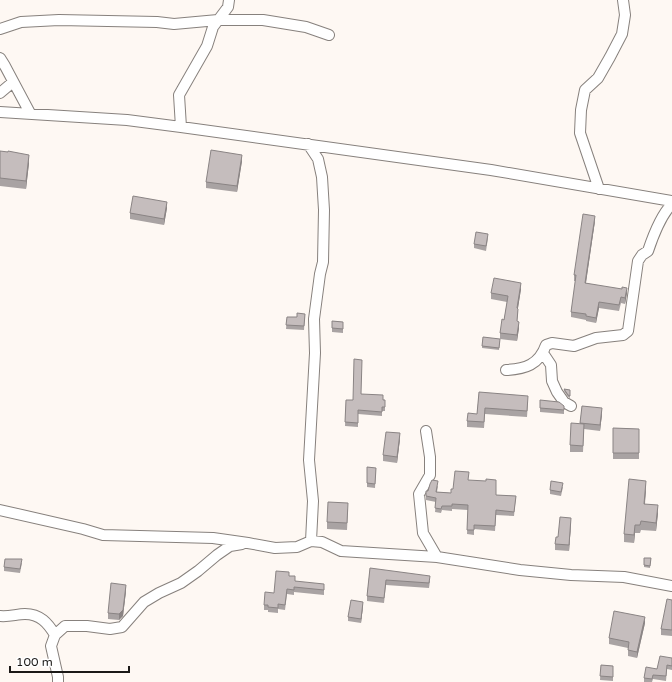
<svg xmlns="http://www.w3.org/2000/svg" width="672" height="682" viewBox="0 0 672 682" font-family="'Varela Round',sans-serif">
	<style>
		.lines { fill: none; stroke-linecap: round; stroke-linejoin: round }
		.minor-casing { stroke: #87817d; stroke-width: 12 }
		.minor { stroke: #fff; stroke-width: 10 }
		.wall { fill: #a9a3a3 }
		.shaded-wall { fill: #8a8484 }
		.building { fill: #c5bdbd; stroke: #8a8484 }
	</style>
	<rect width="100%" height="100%" fill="#fef8f3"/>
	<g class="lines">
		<g class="minor-casing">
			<path id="minor" d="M0,29L21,22L59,20L157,22L174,24L218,20H263L306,27L329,35
				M0,58L5,66L30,113
				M0,93L13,82
				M0,112L127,120L181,127L491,170L672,201
				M181,127L179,95L207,46L213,27L228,7L229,0
				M308,144L318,159L322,177L324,210L323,262L320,274L314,319L315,353L309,460L313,501L311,541
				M599,189L580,133L581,110L585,90L598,78L610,57L622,34L625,15L623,0
				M543,353L551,365L552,381L557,392L564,402L571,406
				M506,370C525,369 539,365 546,345L552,343L574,346L596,338L623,335L628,331L638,261L642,255L648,251C653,236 661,215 672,204
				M426,431L430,457V475L419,494L423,533L437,557
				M0,510L83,529L103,535L213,538L248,543L275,548L297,547L311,541L322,542L341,551L437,557L520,570L571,575L624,577L672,586
				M0,616C9,617 17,614 25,614C40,614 48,623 55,635
				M58,682V677L51,646L55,635L65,626H87L110,629L122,627L144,602L159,593L181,583L198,571L217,555L230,546L242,544"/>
		</g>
		<use href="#minor" class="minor"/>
	</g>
	<path class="wall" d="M0,151L29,163L26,189L0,186Z
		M242,161L237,192L206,188V182Z
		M167,208L164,225L130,219V213Z
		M595,221L586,283L627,293L625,304L621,303L619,311L599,308L596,323L586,321V320L571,317V312L576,281H574V275Z
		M488,238L486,251L474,248V244Z
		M521,289L518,308V315L517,321L519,328L517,341L500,339V333L504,320L507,302L491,299V293Z
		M305,314L304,330L286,329L287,317H297Z
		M332,321L343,322V333L332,332Z
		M483,337L500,341L499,350L482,348Z
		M564,389L570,390V398L568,397L564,391Z
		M479,392L528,402L527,417L485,414L484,428L467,427V421L477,414Z
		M361,394L385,400V411H382V416L358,414V427L345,426L346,400H353Z
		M540,400L564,410V414L540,412Z
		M582,406L602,414L600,431L584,429L583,452H570V445L580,424Z
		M613,428L639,429V459H613Z
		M400,439L397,463L383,461V455Z
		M367,467L376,468L375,488L367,487Z
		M468,480L496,495L516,496L514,516L496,515L495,531L474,529V535L467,534L468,510L452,509V511L442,510L441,513L435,512L436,502L426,500V491H428L438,486L437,492L451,493L453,489Z
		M563,487L561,496L550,494V490Z
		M646,489L645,504L658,513L656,531L641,530L640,533H635L634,543L624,542V534Z
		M348,509L347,530L327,529V522Z
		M571,524L569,551L555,550V544L558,537Z
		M644,558H651L650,568L644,567Z
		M22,563L20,573L4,571V567Z
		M370,568L430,581L429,588L386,585L384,603L367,601V596Z
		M289,576L295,581L324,589V595L294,592V595L287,594L285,610L278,609V613L268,612V610H264V605Z
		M126,591L123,616L119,620L108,619V613Z
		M672,600V636L661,635V629Z
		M363,606L361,623L348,621V617Z
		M645,623L637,658L628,656V648L609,644V638Z
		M672,658V670L667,669L666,681L653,679L652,682H644V678Z
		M601,665L613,666V681L600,680Z"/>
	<path class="shaded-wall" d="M29,155V163L26,189V181Z
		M242,155V161L237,192V186Z
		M167,202V208L164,225V219Z
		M595,216V221L585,289V283Z
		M521,283V289L517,314V308Z
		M627,288V293L625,304V298Z
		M599,302V308L596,323V318Z
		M519,322V328L517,341V335Z
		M602,408V414L600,431V425Z
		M400,433V439L397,463V457Z
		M646,481V489L644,512V504Z
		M658,505V513L656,531V523Z
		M571,518V524L569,551V545Z
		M635,525V533L634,543V535Z
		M126,585V591L123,616L119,620V614Z
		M363,602V606L361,623V619Z
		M645,617V623L637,658V652Z"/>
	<path class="building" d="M211,150L242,155L237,186L206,182Z
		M0,151L8,152V151L29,155L26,181L0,178Z
		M133,196L167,202L164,219L130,213Z
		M583,214L595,216L585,283L622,289V287L627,288L625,298L621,297L619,305L599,302L596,318L586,316V314L571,312L576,275H574Z
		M476,232L488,234L486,246L474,244Z
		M494,278L521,283L517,308L518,309L517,321L519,322L517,335L500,333L502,319L504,320L508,296L491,293Z
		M297,313L305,314L304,326L286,325L287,317H297Z
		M332,321L343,322V329L332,328Z
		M483,337L500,339L499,348L482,346Z
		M354,359L362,360L361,394L383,395V400H385V407H382V412L358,410V423L345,422L346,400H353Z
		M564,389L570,390V396L568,395Z
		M479,392L528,396L527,411L485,408L484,422L467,421L468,413L477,414Z
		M540,400L559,402L564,406V410L540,408Z
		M582,406L602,408L600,425L580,423Z
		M571,423L584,424L583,446L570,445Z
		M613,428L639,429V453H613Z
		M386,432L400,433L397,457L383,455Z
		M367,467L376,468L375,484L367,483Z
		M455,471L469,472L468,480L486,481V479L496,480V495L516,496L514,512L496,510L495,526L474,525V530H467L468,505L452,504V506H442L441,509L435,508L436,498L426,496V491H428L430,484L432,480L438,481L436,492L451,493V489H453Z
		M629,479L646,481L644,504L658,505L656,523L641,521L640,525H635L634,535L624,534Z
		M551,481L563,483L561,492L550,490Z
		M328,502L348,503L347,523L327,522Z
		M560,517L571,518L569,545L555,544L556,537H558Z
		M644,558H651L650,566L644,565Z
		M5,559H22L20,569L4,567Z
		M370,568L430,576L429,583L386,580L384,598L367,596Z
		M276,571L289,572V576H295V581L324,584V590L294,587V590L287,589L285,605L278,604V608L268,607V605H264L265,592L274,593Z
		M111,583L126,585L123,610L119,614L108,613Z
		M667,599L672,600V630L661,629Z
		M351,600L363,602L361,619L348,617Z
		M614,611L645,617L637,652L628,650L629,642L609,638Z
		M660,656L672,658V666L667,665L666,676L653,675L652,679L644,678L646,667L657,669Z
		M601,665L613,666V677L600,676Z"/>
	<path d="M10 666v6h119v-6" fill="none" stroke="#1b1917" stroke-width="2"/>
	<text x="16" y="666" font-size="12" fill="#1b1917" stroke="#ffffff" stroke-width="3" paint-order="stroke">100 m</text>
</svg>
